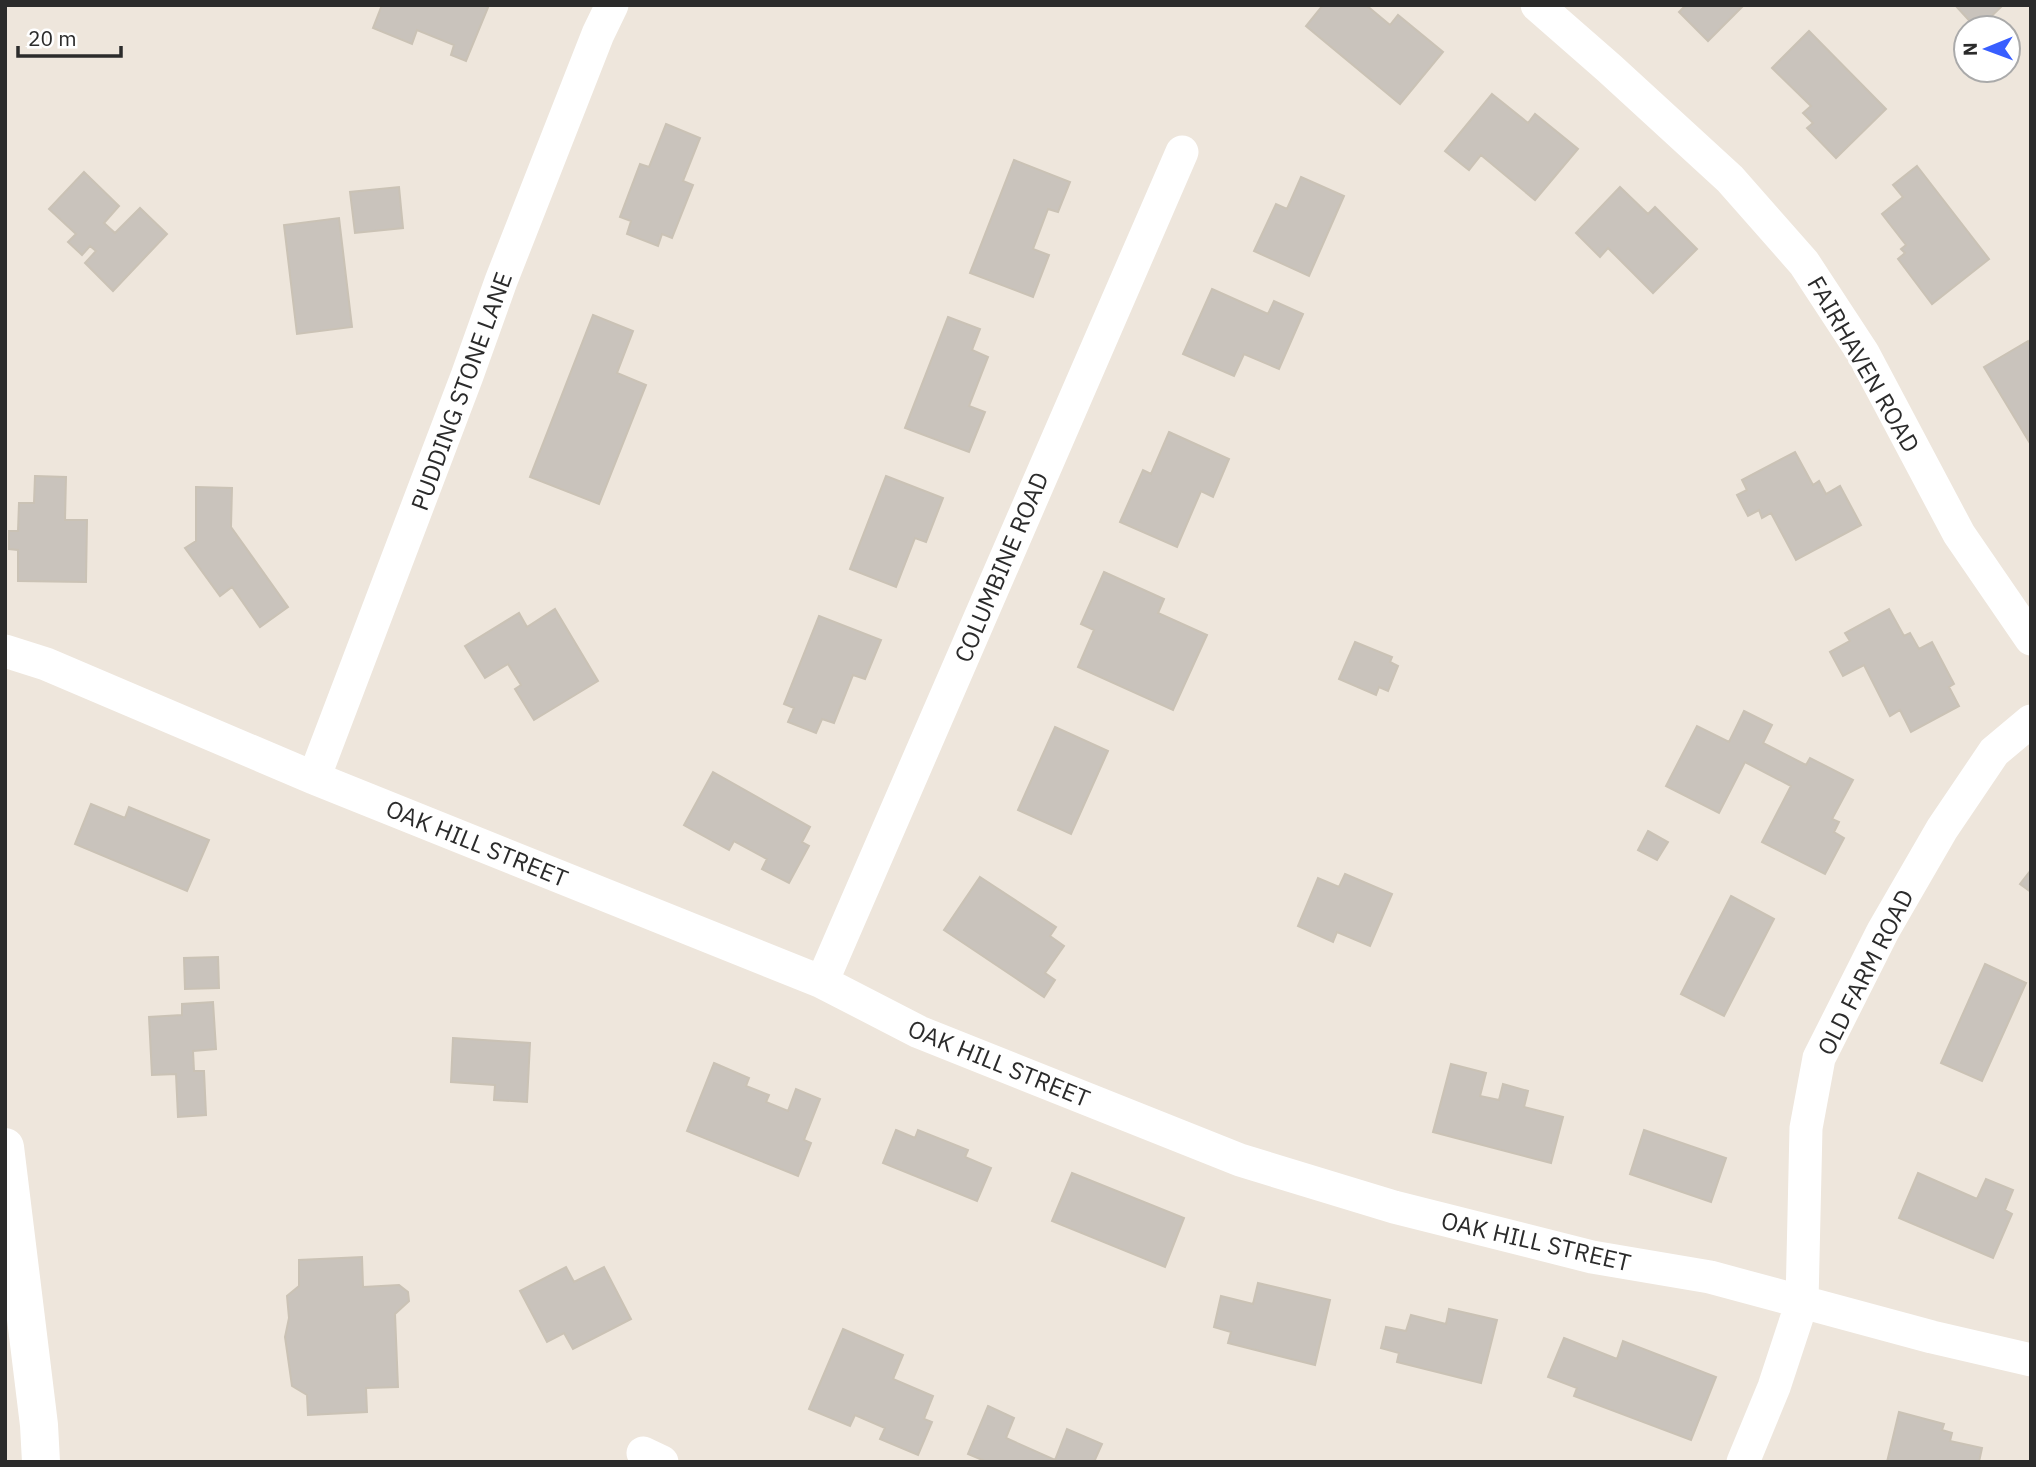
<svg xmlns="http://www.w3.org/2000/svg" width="2036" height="1467" viewBox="0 0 2036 1467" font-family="'IBM Plex Sans',sans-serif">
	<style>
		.building { fill: #c9c3bc; stroke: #cac2b5; stroke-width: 2 }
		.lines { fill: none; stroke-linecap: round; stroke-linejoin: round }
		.street { stroke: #fff; stroke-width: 33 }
		.secondary { stroke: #fff; stroke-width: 38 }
		.labels { text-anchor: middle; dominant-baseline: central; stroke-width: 7; stroke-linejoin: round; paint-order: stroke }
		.street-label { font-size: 24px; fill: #2b2b2b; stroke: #fff }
	</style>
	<rect width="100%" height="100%" fill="#eee6dc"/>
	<path class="building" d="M382,5H489L466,61L451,55L454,45L417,30L412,44L373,28Z
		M1323,5H1366L1390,25L1398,15L1443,52L1400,104L1306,26Z
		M1686,5H1744L1708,41L1679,12Z
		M1955,5H2003L1979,28H1976Z
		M1809,31L1886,109L1836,158L1807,128L1813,123L1803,113L1811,106L1772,68Z
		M1492,94L1528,123L1535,114L1578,149L1535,200L1481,155L1469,170L1445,151Z
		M666,124L700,138L683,181L693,185L672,238L662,234L658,246L627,234L631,221L620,217L640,164L649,167Z
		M1014,160L1070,182L1058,212L1048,209L1033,249L1049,255L1033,297L970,273Z
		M1917,166L1989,259L1932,304L1898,259L1905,253L1901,249L1906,245L1882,214L1903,197L1893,185Z
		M84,172L119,206L104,223L115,233L140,208L167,234L113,291L85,263L96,251L90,246L82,255L68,242L76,234L49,209Z
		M1301,177L1344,196L1309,276L1254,251L1276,204L1287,209Z
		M399,187L403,228L355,233L350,192Z
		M1620,187L1648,214L1655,207L1697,249L1653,293L1608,248L1600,257L1576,233Z
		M339,218L352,327L297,334L284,225Z
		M1212,289L1268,314L1274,301L1303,314L1279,369L1244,354L1234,376L1183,354Z
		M593,315L633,331L617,373L646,385L599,504L530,477Z
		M948,317L980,329L972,350L988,357L969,406L985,412L969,452L905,428Z
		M2028,341L2031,346V445L1984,367Z
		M1169,432L1229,459L1213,497L1201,491L1177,547L1120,522L1143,470L1151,474Z
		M1795,452L1813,485L1819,481L1826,494L1840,486L1861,525L1796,560L1771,513L1762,518L1759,510L1748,516L1737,495L1747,490L1742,480Z
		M35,476L66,477L65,520H87L86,582L18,581V550L9,549V531H18L19,503H34Z
		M886,476L943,498L926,542L915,538L896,587L850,569Z
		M196,487L232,488L231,527L288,607L260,627L232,587L220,596L185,548L196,541Z
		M1104,572L1164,599L1158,613L1207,635L1173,710L1078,667L1094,630L1081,624Z
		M555,609L598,681L534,720L515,689L521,685L508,664L485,678L465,646L519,613L527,627Z
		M1889,609L1904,636L1910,633L1919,649L1932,642L1954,684L1949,687L1959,706L1911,732L1900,710L1890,716L1864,665L1843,676L1830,652L1850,641L1845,633Z
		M819,616L881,640L865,679L853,675L834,723L822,719L816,733L788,722L794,708L784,704Z
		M1355,642L1392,657L1390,662L1398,666L1388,691L1379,687L1376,695L1339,679Z
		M1744,711L1772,725L1763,743L1806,765L1810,758L1853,780L1832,819L1839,822L1834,832L1844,838L1825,874L1762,842L1791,786L1745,762L1719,813L1666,786L1697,726L1729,742Z
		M1055,727L1108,751L1071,834L1018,810Z
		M713,772L810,827L802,842L809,846L789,883L762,869L767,859L734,841L729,850L684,825Z
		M91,804L125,818L129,807L209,840L187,891L75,844Z
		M1648,831L1668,842L1657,860L1638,850Z
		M2031,870V892L2020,884Z
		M1345,874L1392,894L1370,946L1337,932L1333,942L1298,926L1318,878L1339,887Z
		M980,877L1056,927L1050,936L1064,946L1045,973L1055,980L1044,997L944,930Z
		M1731,896L1774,919L1724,1016L1681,994Z
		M218,957L219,988L185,989L184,958Z
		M1985,964L2026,983L1982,1081L1941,1063Z
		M213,1002L216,1049L193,1051L194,1071H204L206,1115L178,1117L176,1074L152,1075L149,1017L182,1015V1004Z
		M453,1038L530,1043L527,1102L494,1100L495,1085L451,1082Z
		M714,1063L749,1078L746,1086L769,1095L766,1102L788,1111L796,1089L820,1099L804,1140L811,1143L798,1176L687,1131Z
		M1451,1064L1486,1073L1480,1096L1499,1100L1503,1084L1528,1091L1524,1107L1563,1117L1551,1163L1433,1132Z
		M896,1130L915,1138L918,1130L968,1150L965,1157L991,1168L977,1201L883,1163Z
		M1644,1130L1726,1158L1711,1202L1630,1174Z
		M1072,1173L1184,1218L1165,1267L1052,1221Z
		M1918,1173L1977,1199L1986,1179L2013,1190L2005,1210L2012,1214L1993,1258L1899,1218Z
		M362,1257L363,1287L399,1285L408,1292L409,1301L395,1314L398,1387L366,1388L367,1412L308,1415L307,1395L292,1386L285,1337L289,1318L287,1296L299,1286V1260Z
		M566,1267L574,1282L604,1267L631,1319L573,1349L564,1333L547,1342L520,1291Z
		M1258,1283L1330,1300L1315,1365L1228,1343L1231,1332L1214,1327L1221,1296L1253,1304Z
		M1449,1309L1497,1320L1481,1383L1397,1362L1399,1353L1381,1348L1386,1327L1406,1331L1411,1315L1446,1324Z
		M843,1329L903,1355L893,1379L933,1396L924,1419L932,1422L918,1455L880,1439L885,1428L855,1415L850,1426L809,1409Z
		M1564,1338L1617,1359L1623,1341L1716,1377L1691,1440L1574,1396L1577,1388L1548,1377Z
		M988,1406L1014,1418L1006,1438L1055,1460L1067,1429L1102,1444L1094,1462H987L968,1454Z
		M1899,1412L1944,1424L1942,1430L1952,1433L1950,1441L1982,1448L1979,1462H1887Z"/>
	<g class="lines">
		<path class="street" d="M1537,5L1609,68L1730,179L1804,263L1863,353L1959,534L2031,639
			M5,651L46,664L314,778L822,982L919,1032L1240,1160L1394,1207L1592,1257L1710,1277L1932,1337L2031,1360
			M314,778L467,376L501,281L598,34L612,5
			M822,982L1182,152
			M643,1453L662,1462
			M1743,1462L1774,1387L1802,1302L1806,1128L1819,1058L1883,931L1942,829L1994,752L2031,721"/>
		<path class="secondary" d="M5,1147L39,1425L41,1462"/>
	</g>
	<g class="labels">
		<g class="street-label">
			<text transform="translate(1864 364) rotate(60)">FAIRHAVEN ROAD</text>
			<text transform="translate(461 391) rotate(-70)">PUDDING STONE LANE</text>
			<text transform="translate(1001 567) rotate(-67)">COLUMBINE ROAD</text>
			<text transform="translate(477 843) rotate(22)">OAK HILL STREET</text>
			<text transform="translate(1865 972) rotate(-63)">OLD FARM ROAD</text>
			<text transform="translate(999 1063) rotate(22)">OAK HILL STREET</text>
			<text transform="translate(1536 1241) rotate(13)">OAK HILL STREET</text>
		</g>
	</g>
	<rect width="2036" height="1467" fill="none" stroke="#2b2b2b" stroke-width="14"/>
	<g transform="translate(1987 49) rotate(269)"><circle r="33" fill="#ffffff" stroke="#aaaaaa" stroke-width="2"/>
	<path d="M0-5L12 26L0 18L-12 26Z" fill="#385eff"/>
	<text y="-10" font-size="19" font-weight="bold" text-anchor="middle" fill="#2b2b2b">N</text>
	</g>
	<path d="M18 46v10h103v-10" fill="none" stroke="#2b2b2b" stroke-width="3.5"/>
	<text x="28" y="46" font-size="21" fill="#2b2b2b" stroke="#ffffff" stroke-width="5" paint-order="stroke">20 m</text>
</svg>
